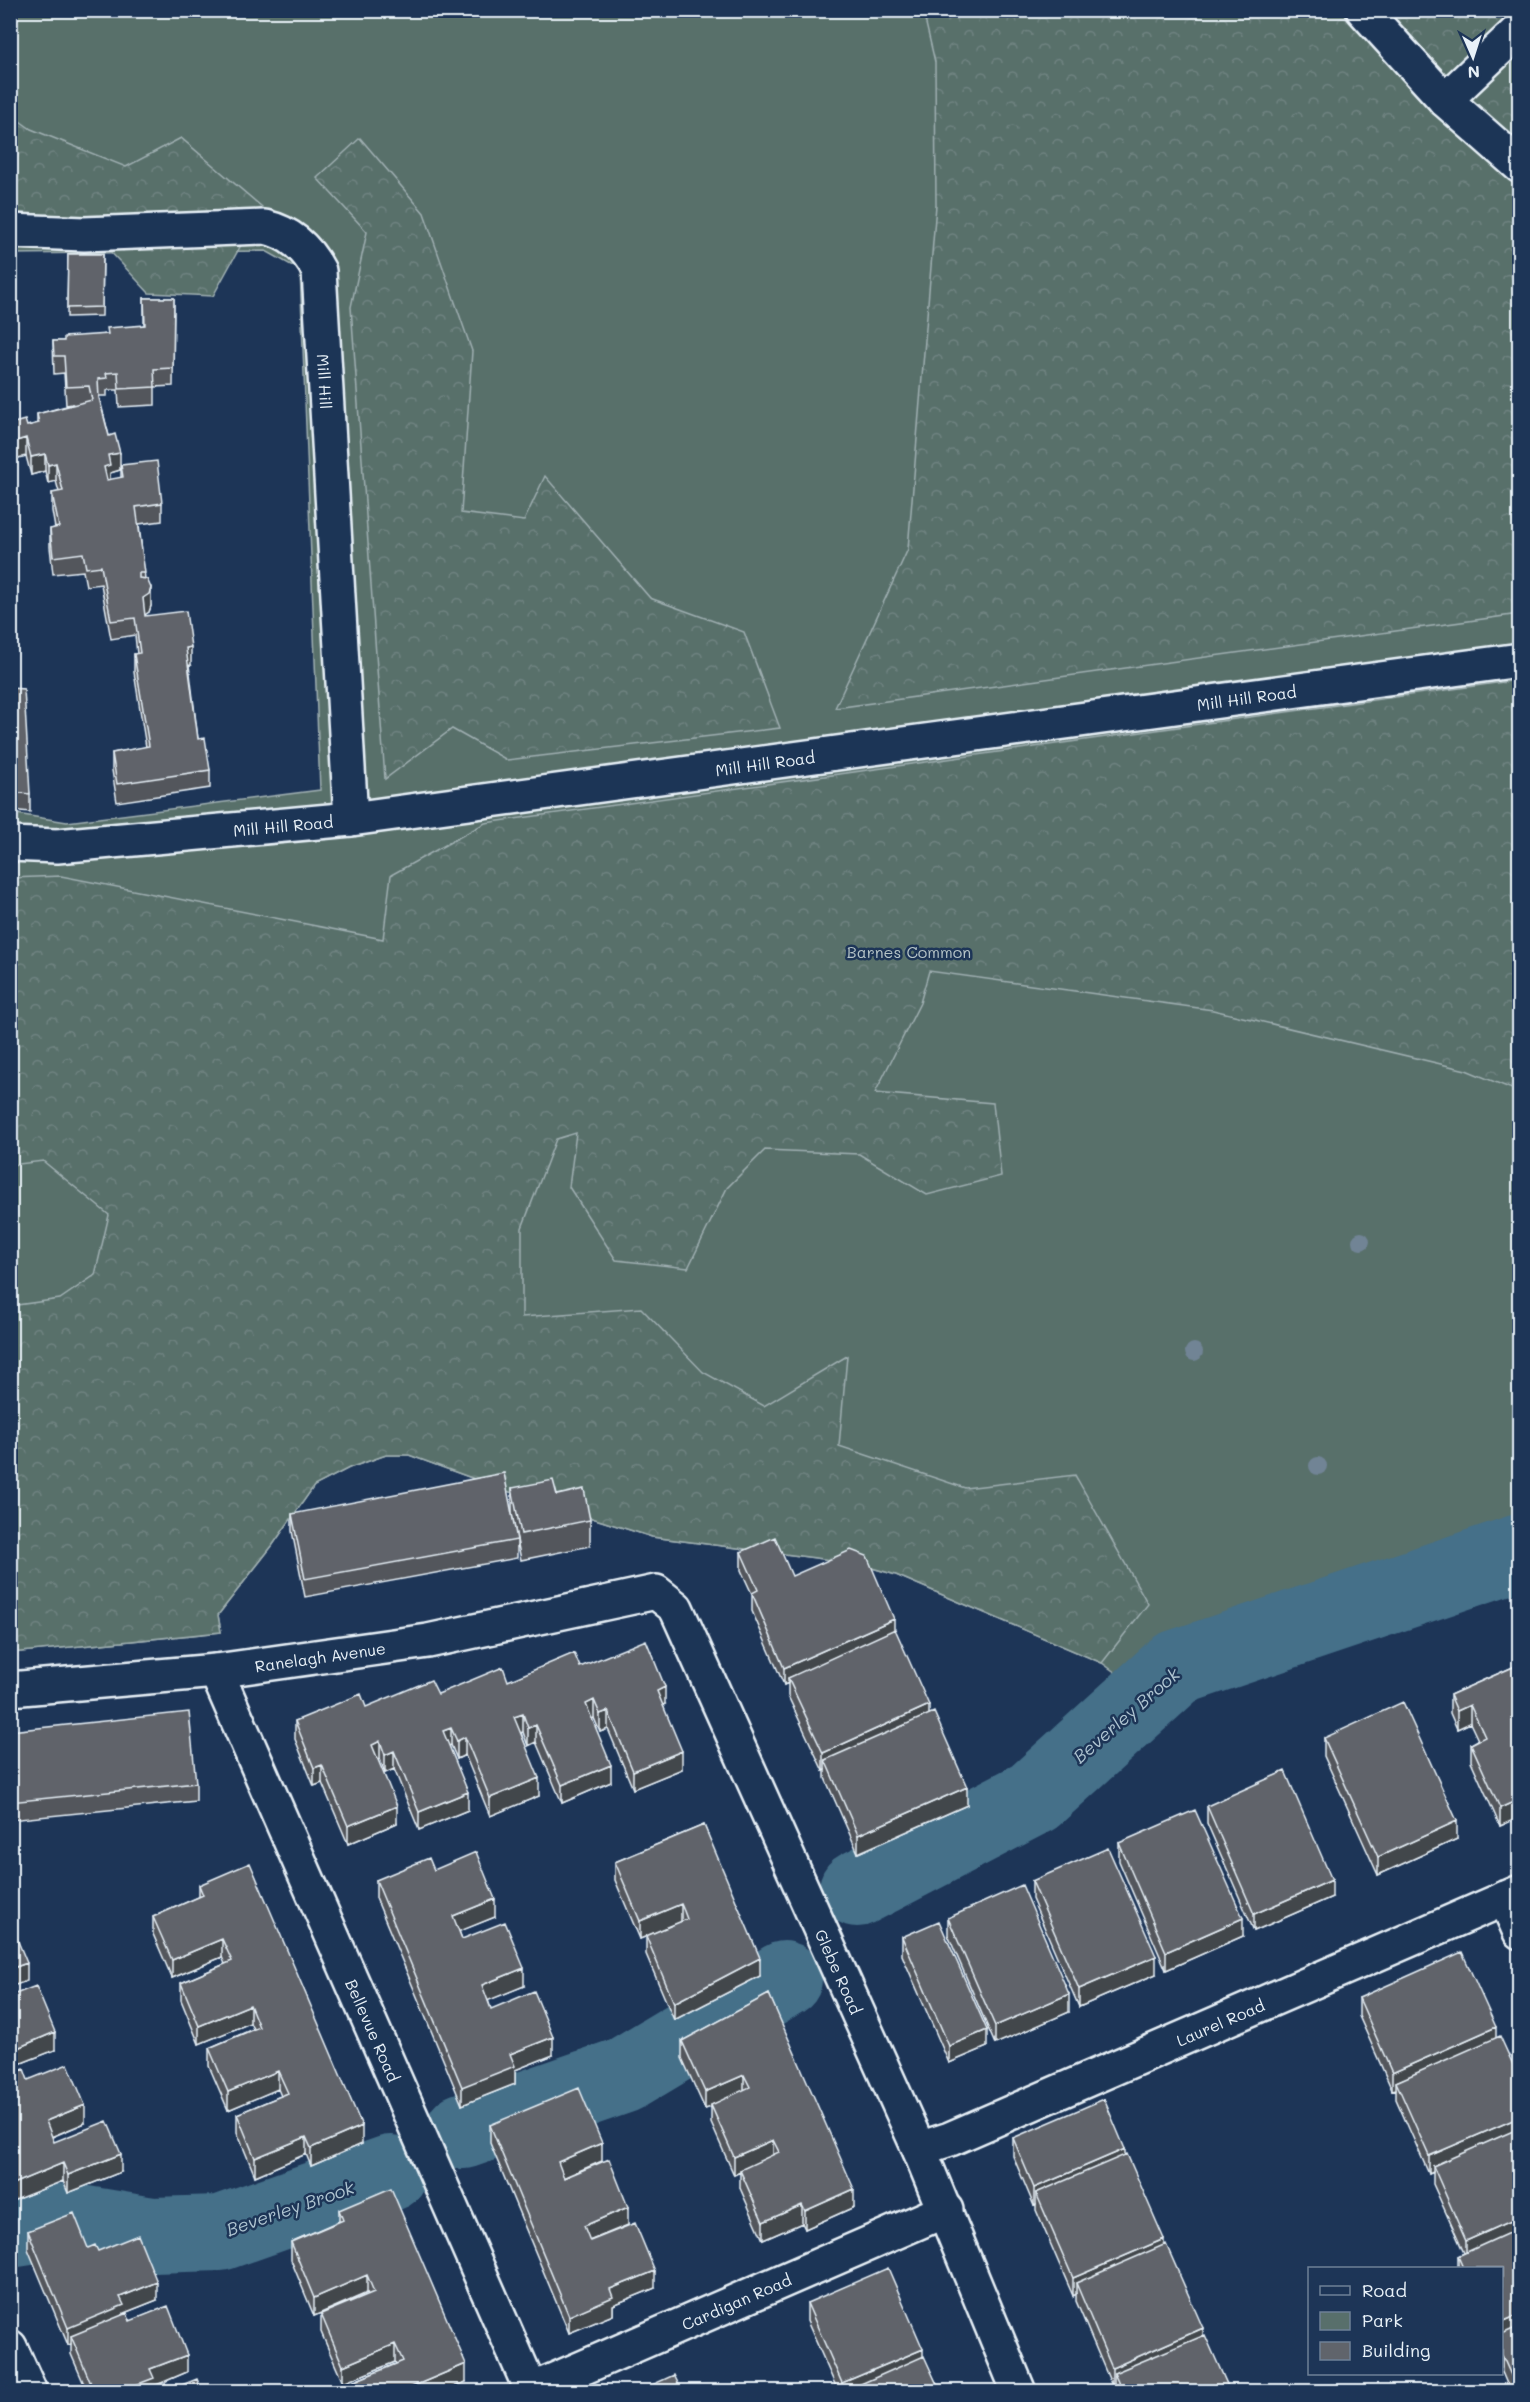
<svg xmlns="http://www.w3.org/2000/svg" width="1530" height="2402" viewBox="0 0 1530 2402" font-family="Mali,sans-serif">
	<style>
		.green { fill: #586f6b; stroke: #a0b0b2; stroke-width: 1.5 }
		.forest { fill: url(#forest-crowns); stroke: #a0b0b2; stroke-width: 1.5 }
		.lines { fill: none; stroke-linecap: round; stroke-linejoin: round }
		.river { stroke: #446f89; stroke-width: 76 }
		.street-casing { stroke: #e8f1f8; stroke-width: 38 }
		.secondary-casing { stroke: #e8f1f8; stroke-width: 38 }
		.street { stroke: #1d3557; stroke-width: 33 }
		.secondary { stroke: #1d3557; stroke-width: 33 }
		.tree { fill: #718495 }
		.wall { fill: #53565c; stroke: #e8f1f8; stroke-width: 1.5 }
		.shaded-wall { fill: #43464b; stroke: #e8f1f8; stroke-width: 1.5 }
		.building { fill: #60646b; stroke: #e8f1f8; stroke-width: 1.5 }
		.labels { text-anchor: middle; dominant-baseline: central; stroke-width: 5; stroke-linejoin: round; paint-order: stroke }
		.street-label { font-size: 16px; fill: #e8f1f8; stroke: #1d3557 }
		.park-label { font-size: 16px; fill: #b6c4c7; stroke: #1d3557 }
		.water-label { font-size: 18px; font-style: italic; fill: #afc4d1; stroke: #1d3557 }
	</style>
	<defs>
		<pattern id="forest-crowns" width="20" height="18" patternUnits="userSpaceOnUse" patternTransform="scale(1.5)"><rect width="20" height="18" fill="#586f6b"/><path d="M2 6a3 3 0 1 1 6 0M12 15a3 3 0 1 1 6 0" fill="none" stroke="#708481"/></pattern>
	</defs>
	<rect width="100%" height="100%" fill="#1d3557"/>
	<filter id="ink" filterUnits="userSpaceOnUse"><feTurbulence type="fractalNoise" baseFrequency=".0167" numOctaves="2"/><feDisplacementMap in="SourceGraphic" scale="12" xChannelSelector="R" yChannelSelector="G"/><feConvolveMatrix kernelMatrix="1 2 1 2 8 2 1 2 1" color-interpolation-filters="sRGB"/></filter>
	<g filter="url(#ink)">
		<path class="green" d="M11,11H1495L1519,227V1535L1390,1579L1123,1678L1102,1663L896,1575L855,1563L652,1537L510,1492L409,1455H386L349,1468L314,1486L272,1546L218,1615L221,1632L11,1653L10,813L67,822L320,790L300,270L266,251L11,254Z"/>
		<path class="forest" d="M923,11H1519V614L835,708L908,549L936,205L935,62Z
			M10,114L31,129L126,167L181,138L262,207L213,296L149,293L79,218L11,224Z
			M360,138L424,213L472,351L461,513L524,521L545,476L650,598L744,632L780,728L507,760L452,729L385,779L351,307L367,232L317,178Z
			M1518,680L1519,1092L1466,1070L1213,1010L929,971L920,1003L875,1093L993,1103L1001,1176L927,1195L859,1154L765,1150L727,1188L688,1268L616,1260L569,1187L576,1133L556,1139L522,1228V1317L641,1308L703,1372L764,1406L847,1356L839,1446L965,1488L1075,1475L1148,1604L1102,1663L896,1575L855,1563L652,1537L510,1492L409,1455H386L349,1468L314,1486L272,1546L218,1615L221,1632L11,1653L10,1306L60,1299L95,1275L109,1215L43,1161L11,1165V878L61,876L383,939L391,875L485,823Z"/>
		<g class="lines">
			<path class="river" d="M857,1889L1034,1797L1176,1668L1520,1552
				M463,2131L624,2075L784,1979
				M10,2230L68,2221L152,2235L220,2233L390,2173"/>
			<g class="street-casing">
				<g id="street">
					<path d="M1363,10L1445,100L1520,166"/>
					<path d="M1445,100L1520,29"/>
					<path id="s1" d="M10,231L84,234L265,227C291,233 307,248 319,271L351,819"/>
					<path id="s2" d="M216,1671L531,2390"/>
					<path id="s3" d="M10,1689L216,1671L428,1641L656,1592L676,1608L919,2149L1019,2392"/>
					<path d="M1505,1898L1520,1932"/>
					<path id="s4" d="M919,2149L950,2139L1520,1892"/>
					<path d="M10,2347L30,2392"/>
					<path id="s5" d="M527,2392L946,2210"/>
				</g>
			</g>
			<g class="secondary-casing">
				<g id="secondary">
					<path id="s6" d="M10,844L57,846L351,819L1520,660"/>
				</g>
			</g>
			<use href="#street" class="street"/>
			<use href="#secondary" class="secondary"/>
		</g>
		<g class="tree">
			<circle cx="1361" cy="1241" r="9"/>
			<circle cx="1194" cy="1352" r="9"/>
			<circle cx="1318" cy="1466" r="9"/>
		</g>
		<path class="wall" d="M68,254H103L102,316L67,317Z
			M144,298H174L173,386L155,387V405L119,407L118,390H107V396H99L109,436L120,470L110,473V480L121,478V465L162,503V521L139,524L145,579L151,606L149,612L145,614V616L191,665H189L198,739L210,770V788L117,802L112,770V753L146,747L134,672V654H137L135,635L111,639L101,584L86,586L83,571L53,574L50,547V529L55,528L52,511V493L59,492L56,481L48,483L45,471L31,475L26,456L10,460V424L27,426L37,424V414L73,404L66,405L64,373L54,374L53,341H64L107,334L144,325Z
			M10,688L30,794V812L10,810Z
			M512,1488L557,1495L590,1520V1546L521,1560L512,1514Z
			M292,1514L517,1540V1558L305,1597L292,1531Z
			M741,1552L792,1576L894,1630L967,1805L858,1853L825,1778V1770L823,1771L788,1696V1683L784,1685L752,1611V1594L741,1570Z
			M1520,1664V1817L1500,1826L1471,1761V1744L1478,1740L1470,1723L1457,1729L1450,1713V1695Z
			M580,1667L665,1704L663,1705L682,1769L633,1789L608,1729L600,1732L594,1718L592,1719L611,1782L562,1803L536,1742L528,1746L523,1732H521L539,1796L490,1816L465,1755L457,1759L451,1745L449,1746L468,1810L419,1830L394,1769L385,1773L380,1759L378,1760L397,1823L348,1844L322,1783L314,1786L295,1739V1721Z
			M10,1731L196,1783V1801L10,1820Z
			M1324,1738L1457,1839L1378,1875L1324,1756Z
			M1207,1806L1332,1897L1254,1931L1207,1823Z
			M704,1825L760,1976L674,2020L646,1954V1936L681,1922L640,1939L615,1880V1862Z
			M1119,1843L1243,1936L1166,1970L1119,1861Z
			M434,1870L495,1917L459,1931L462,1939L524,1986L488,2000L491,2009L553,2055L515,2070V2084L462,2105L376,1898V1880Z
			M1032,1881L1156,1974L1079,2007L1032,1899Z
			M199,1885L362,2144L311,2166L306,2154L255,2176L237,2132V2114L281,2096L278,2089L228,2110L209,2066V2048L253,2029L250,2023L199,2044L181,2000V1983L225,1964L222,1957L172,1978L153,1934V1917L199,1897Z
			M948,1918L1069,2012L995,2044L948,1935Z
			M902,1937L987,2047L949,2063L902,1955Z
			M769,1994L854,2207L805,2229L802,2223L763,2240L740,2188V2172L734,2175L711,2123V2107L705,2109L682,2058V2041Z
			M10,1996L55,2050L19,2064V2071L28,2080L85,2123L52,2137L54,2142L121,2172L68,2193L63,2181L10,2202Z
			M1359,1998L1496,2038L1520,2391H1510L1502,2372V2268H1458V2256L1464,2253L1433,2184V2172L1429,2174L1396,2099V2089L1392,2090L1359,2016Z
			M490,2125L602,2161L564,2177L628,2225L590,2241L655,2288L613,2305V2315L569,2333L490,2143Z
			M1013,2138L1125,2155L1203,2336L1230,2391H1115L1114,2384L1112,2386L1076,2301V2294L1073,2296L1036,2210V2205L1034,2206L1013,2156Z
			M339,2210L466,2382L443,2391H350V2383L396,2364L395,2362L343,2383L321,2332V2314L368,2295L367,2293L314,2316L291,2260V2242L339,2221Z
			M28,2231L98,2251L157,2300L124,2313V2314L187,2372L154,2386V2387L159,2391H87L71,2354V2344L68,2345L28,2249Z
			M807,2303L923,2357L940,2391H838L807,2321Z"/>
		<path class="shaded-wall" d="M26,438V456L10,460V443Z
			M120,453V470L110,473V483L104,485V467L108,455Z
			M45,454V471L31,475V457Z
			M56,463V481L48,483V465Z
			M151,588V606L149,612L143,616V598Z
			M191,647V665L186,666V648Z
			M894,1619V1637L788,1678V1683L784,1685V1668Z
			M665,1687V1704L657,1708V1691Z
			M594,1700V1718L586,1722V1704Z
			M929,1705V1722L825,1760V1770L823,1771V1753Z
			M1470,1705V1723L1457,1729V1711Z
			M608,1711V1729L600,1732V1714Z
			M523,1714V1732L514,1735V1717Z
			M536,1725V1742L528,1746V1728Z
			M451,1728V1745L443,1749V1731Z
			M465,1737V1755L457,1759V1741Z
			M380,1741V1759L372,1762V1745Z
			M394,1751V1769L385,1773V1755Z
			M682,1751V1769L633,1789V1771Z
			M322,1765V1783L314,1786V1768Z
			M611,1765V1782L562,1803V1785Z
			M539,1778V1796L490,1816V1798Z
			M967,1787V1805L858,1853V1835Z
			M468,1792V1810L419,1830V1812Z
			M1520,1799V1817L1500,1826V1808Z
			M397,1806V1823L348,1844V1826Z
			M1457,1821V1839L1378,1875V1857Z
			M1332,1880V1897L1254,1931V1914Z
			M495,1899V1917L453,1934V1916Z
			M681,1904V1922L640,1939V1921Z
			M1243,1918V1936L1166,1970V1952Z
			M222,1939V1957L172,1978V1960Z
			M1156,1956V1974L1079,2007V1989Z
			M760,1958V1976L674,2020V2003Z
			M27,1963V1981L10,1987V1969Z
			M524,1968V1986L482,2003V1985Z
			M1069,1994V2012L995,2044V2026Z
			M250,2005V2023L199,2044V2026Z
			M1496,2027V2045L1396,2082V2089L1392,2090V2073Z
			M987,2030V2047L949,2063V2046Z
			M55,2032V2050L19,2064V2078L10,2082V2064L15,2049Z
			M553,2037V2055L515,2070V2084L462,2105V2087L510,2054Z
			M278,2071V2089L228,2110V2092Z
			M744,2075V2093L711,2105V2107L705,2109V2092Z
			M85,2105V2123L46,2139V2121Z
			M1520,2117V2134L1433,2166V2172L1429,2174V2156Z
			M362,2126V2144L311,2166V2148Z
			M306,2137V2154L255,2176V2158Z
			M773,2140V2158L740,2170V2172L734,2175V2157Z
			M602,2143V2161L558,2180V2162Z
			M1125,2149V2167L1036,2193V2205L1034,2206V2188Z
			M121,2154V2172L68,2193V2175Z
			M63,2163V2181L10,2202V2185Z
			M854,2189V2207L805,2229V2211Z
			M802,2205V2223L763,2240V2222Z
			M628,2207V2225L584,2243V2226Z
			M1520,2217V2235L1466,2259V2241Z
			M1164,2239V2257L1076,2283V2294L1073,2296V2278Z
			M655,2271V2288L613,2305V2315L569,2333V2316L610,2289Z
			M367,2275V2293L314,2316V2298Z
			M157,2282V2300L124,2313V2323L71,2336V2344L68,2345V2328L120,2297Z
			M1520,2314V2332L1502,2340V2322Z
			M1203,2328V2346L1114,2373V2384L1112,2386V2368Z
			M395,2344V2362L343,2383V2366Z
			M923,2349V2366L865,2391H842V2383Z
			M187,2355V2372L154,2386V2391H120L150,2369Z
			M466,2364V2382L443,2391H402Z"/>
		<path class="building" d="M68,254H103L102,307L67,308Z
			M144,298H174L173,368L154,369L155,387L119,389L118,372L106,373L107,378L98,379L99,398L109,436L115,434L120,453L108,455L110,465L104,467L107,480L123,477L121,465L157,461L162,503L136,507L145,573H139V578L147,579L151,588L149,594L143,598L145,616L186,611L191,647L186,648L198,739L205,738L210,770L117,784L112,753L149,746L134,654L140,653L135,618L111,621L101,566L86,568L83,553L53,557L50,529L59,527L52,493L63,491L56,463L48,465L45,454L31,457L26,438L10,443V424L25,420L27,426L39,423L37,414L92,400L89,386L66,387L64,356H54L53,341H64V337L108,334L107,328L145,325Z
			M10,688L24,689L30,794L10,792Z
			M504,1473L517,1540L305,1579L292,1514Z
			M553,1480L557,1495L584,1489L590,1520L521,1534L512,1488Z
			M775,1537L792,1576L851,1550L867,1556L894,1619L784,1668L752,1593L758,1590L741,1552Z
			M895,1629L929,1705L823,1753L788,1678Z
			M646,1640L665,1687L657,1691L682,1751L633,1771L608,1711L600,1714L594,1700L586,1704L611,1765L562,1785L536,1725L528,1728L523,1714L514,1717L539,1778L490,1798L465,1737L457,1741L451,1728L443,1731L468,1792L419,1812L394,1751L385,1755L380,1741L372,1745L397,1806L348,1826L322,1765L314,1768L295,1721L361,1694L366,1707L431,1680L438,1694L503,1667L508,1681L574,1653L580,1667Z
			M1520,1664V1799L1500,1808L1471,1744L1485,1737L1470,1705L1457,1711L1450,1695Z
			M1403,1702L1457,1821L1378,1857L1324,1738Z
			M189,1712L196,1783L10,1802V1731Z
			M934,1712L967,1787L858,1835L825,1760Z
			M1285,1771L1332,1880L1254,1914L1207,1806Z
			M1195,1810L1243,1918L1166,1952L1119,1843Z
			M704,1825L760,1958L674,2003L646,1936L687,1919L684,1911L681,1904L640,1921L615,1862Z
			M1108,1848L1156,1956L1079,1989L1032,1881Z
			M476,1852L495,1899L453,1916L462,1939L505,1922L524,1968L482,1985L491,2009L534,1991L553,2037L510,2054L515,2066L462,2087L376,1880L429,1858L434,1870Z
			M250,1863L362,2126L311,2148L306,2137L255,2158L237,2114L288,2093L278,2071L228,2092L209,2048L259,2027L250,2005L199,2026L181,1983L232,1961L222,1939L172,1960L153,1917L203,1895L199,1885Z
			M1022,1885L1069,1994L995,2026L948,1918Z
			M939,1921L987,2030L949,2046L902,1937Z
			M10,1922L27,1963L10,1969Z
			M1462,1952L1496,2027L1392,2073L1359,1998Z
			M36,1986L55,2032L15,2049L19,2060L10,2064V1996Z
			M769,1994L854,2189L805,2211L802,2205L763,2222L740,2170L779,2152L773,2140L734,2157L711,2105L750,2087L744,2075L705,2092L682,2041Z
			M1500,2036L1520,2080V2117L1429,2156L1396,2082Z
			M68,2064L85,2105L46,2121L54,2142L107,2121L121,2154L68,2175L63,2163L10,2185V2075L24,2069L28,2080Z
			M579,2088L602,2143L558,2162L564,2178L609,2159L628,2207L584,2226L590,2241L635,2223L655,2271L610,2289L613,2297L569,2316L490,2125Z
			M1104,2099L1125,2149L1034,2188L1013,2138Z
			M1520,2128V2217L1466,2241L1433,2166Z
			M1127,2154L1164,2239L1073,2278L1036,2193Z
			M391,2188L466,2364L402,2391H354L350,2383L403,2361L395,2344L343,2366L321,2314L374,2292L367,2275L314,2298L291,2242L343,2220L339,2210Z
			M74,2213L88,2248L95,2245L98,2251L138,2235L157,2282L120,2297L124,2305L68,2328L28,2231Z
			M1520,2228V2314L1502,2322V2268H1463L1458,2256Z
			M1166,2244L1203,2328L1112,2368L1076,2283Z
			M888,2268L923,2349L842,2383L807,2303Z
			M168,2306L187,2355L150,2369L154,2378L120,2391H94L71,2336L127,2313L130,2321Z
			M1520,2326V2391H1518L1502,2355V2334Z
			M1205,2335L1230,2391H1122L1114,2373Z
			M924,2356L940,2391H845Z
			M674,2375L682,2391H644L643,2389Z
			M197,2379L202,2391H167Z
			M157,2386L159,2391H143Z"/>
	</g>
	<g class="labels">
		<g class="street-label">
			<text stroke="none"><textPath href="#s1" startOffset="438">Mill Hill</textPath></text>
			<text stroke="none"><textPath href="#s6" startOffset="1246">Mill Hill Road</textPath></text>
			<text stroke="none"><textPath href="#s6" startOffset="760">Mill Hill Road</textPath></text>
			<text stroke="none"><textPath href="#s6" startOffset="274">Mill Hill Road</textPath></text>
			<text stroke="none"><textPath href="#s3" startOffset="312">Ranelagh Avenue</textPath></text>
			<text stroke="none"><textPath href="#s3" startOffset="1078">Glebe Road</textPath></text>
			<text stroke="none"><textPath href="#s4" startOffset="327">Laurel Road</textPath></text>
			<text stroke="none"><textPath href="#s2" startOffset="392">Bellevue Road</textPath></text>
			<text stroke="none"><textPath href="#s5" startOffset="228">Cardigan Road</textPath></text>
		</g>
		<g class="park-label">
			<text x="909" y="951">Barnes Common</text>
		</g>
		<g class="water-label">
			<text transform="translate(1126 1715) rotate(-41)">Beverley Brook</text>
			<text transform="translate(290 2208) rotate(-19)">Beverley Brook</text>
		</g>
	</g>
	<rect width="1530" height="2402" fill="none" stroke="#1d3557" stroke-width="36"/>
	<rect x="18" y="18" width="1494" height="2366" fill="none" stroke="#e8f1f8" stroke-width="2" filter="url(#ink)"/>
	<rect x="1308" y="2267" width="195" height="108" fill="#1d3557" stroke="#6e8097" stroke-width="1.5"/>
	<rect x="1320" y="2286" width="30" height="9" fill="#1d3557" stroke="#6e8097" stroke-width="1.5"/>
	<text x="1362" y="2297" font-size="18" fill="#e8f1f8">Road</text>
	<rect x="1320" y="2312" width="30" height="18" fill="#586f6b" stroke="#6e8097" stroke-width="1.5"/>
	<text x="1362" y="2327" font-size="18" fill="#e8f1f8">Park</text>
	<rect x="1320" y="2342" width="30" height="18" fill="#60646b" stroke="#6e8097" stroke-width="1.5"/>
	<text x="1362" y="2357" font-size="18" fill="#e8f1f8">Building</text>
	<g transform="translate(1473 57) rotate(177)" stroke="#1d3557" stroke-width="4.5" paint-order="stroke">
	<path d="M0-4.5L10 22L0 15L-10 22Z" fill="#e8f1f8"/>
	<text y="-9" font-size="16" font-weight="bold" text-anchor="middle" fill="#e8f1f8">N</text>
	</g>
</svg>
